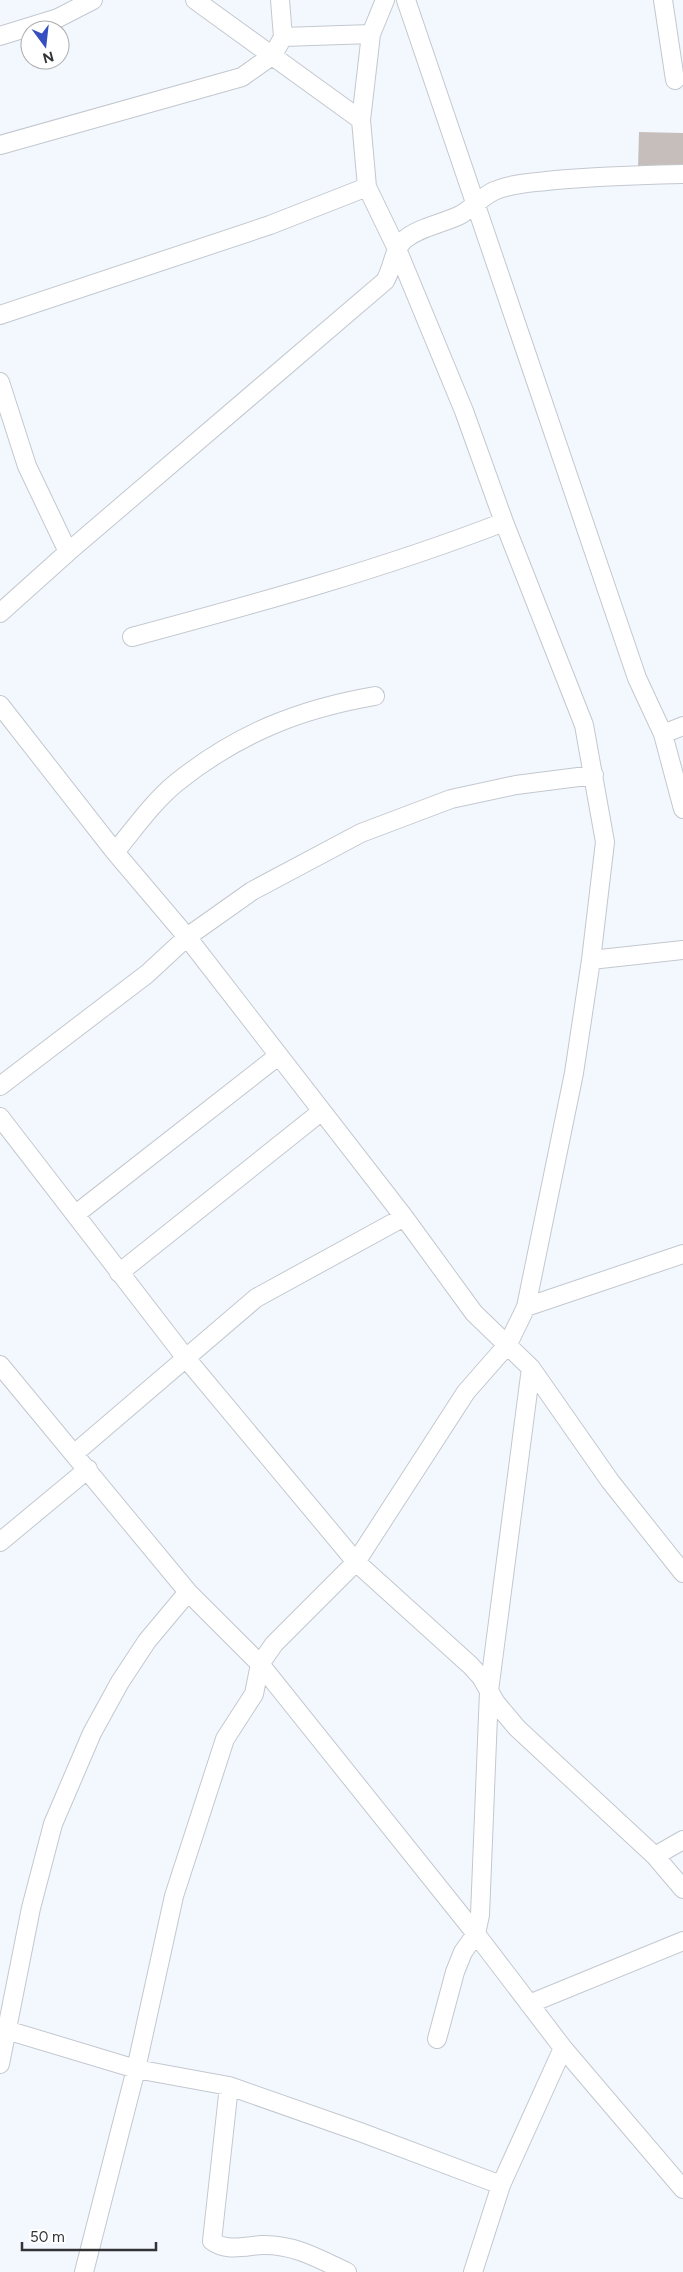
<svg xmlns="http://www.w3.org/2000/svg" width="683" height="2272" viewBox="0 0 683 2272" font-family="Figtree,sans-serif">
	<style>
		.building { fill: #c6beba }
		.lines { fill: none; stroke-linecap: round; stroke-linejoin: round }
		.minor-casing { stroke: #c3c8cf; stroke-width: 20 }
		.minor { stroke: #fff; stroke-width: 18 }
	</style>
	<rect width="100%" height="100%" fill="#f3f8ff"/>
	<path class="building" d="M639,132L683,133V169L638,168Z"/>
	<g class="lines">
		<g class="minor-casing">
			<path id="minor" d="M195,0L361,120
				M406,0L637,678L663,734L683,809
				M663,0L675,80
				M0,36L58,18L93,0
				M283,37L371,34
				M0,145L242,77L273,55L283,37L280,0
				M0,315L270,225L367,187
				M0,382L27,466L68,552
				M0,613L68,552L385,281C393,268 393,250 404,240C419,227 442,224 460,215C472,209 481,197 494,191C510,184 529,183 546,181C592,176 637,175 683,174
				M132,637C258,603 383,569 504,522
				M0,705L115,852L187,937L404,1217L474,1313L531,1368L610,1481L683,1573
				M663,734L683,726
				M115,852C134,829 153,802 176,783C237,734 299,709 375,696
				M591,960L683,950
				M0,1086L147,974L187,937L252,891L361,833L451,799L516,785L594,775
				M0,1117L185,1357L356,1562L470,1665L481,1677L496,1703L517,1728L655,1856L683,1889
				M76,1214L278,1056
				M119,1273L322,1111
				M526,1307L683,1254
				M0,1365L188,1592L260,1664L476,1934L563,2048L683,2189
				M75,1453L256,1298L404,1217
				M0,1542L88,1469
				M655,1856L683,1840
				M529,2004L683,1941
				M0,2028L136,2069L229,2086L360,2132L501,2185
				M437,2039L455,1972L463,1952L476,1934L480,1915L489,1691L531,1368
				M0,2064L31,1908L53,1824L92,1733L120,1682L147,1641L188,1592
				M229,2086L212,2241C226,2252 246,2246 262,2245C294,2244 319,2259 347,2272
				M84,2272L136,2069L174,1896L225,1739L254,1694L260,1664L274,1644L356,1562L466,1392L508,1344L526,1307L574,1073L591,960L605,842L584,725L504,522L464,411L397,249L367,187L361,120L371,34L385,0
				M473,2272L501,2185L563,2048"/>
		</g>
		<use href="#minor" class="minor"/>
	</g>
	<g transform="translate(45 45) rotate(165)"><circle r="24" fill="#ffffff" stroke="#adadae"/>
	<path d="M0-4L9 19L0 12L-9 19Z" fill="#354fc1"/>
	<text y="-8" font-size="14" font-weight="bold" text-anchor="middle" fill="#313335">N</text>
	</g>
	<path d="M22 2242v8h134v-8" fill="none" stroke="#313335" stroke-width="2.5"/>
	<text x="30" y="2242" font-size="15" fill="#313335" stroke="#ffffff" stroke-width="4" paint-order="stroke">50 m</text>
</svg>
